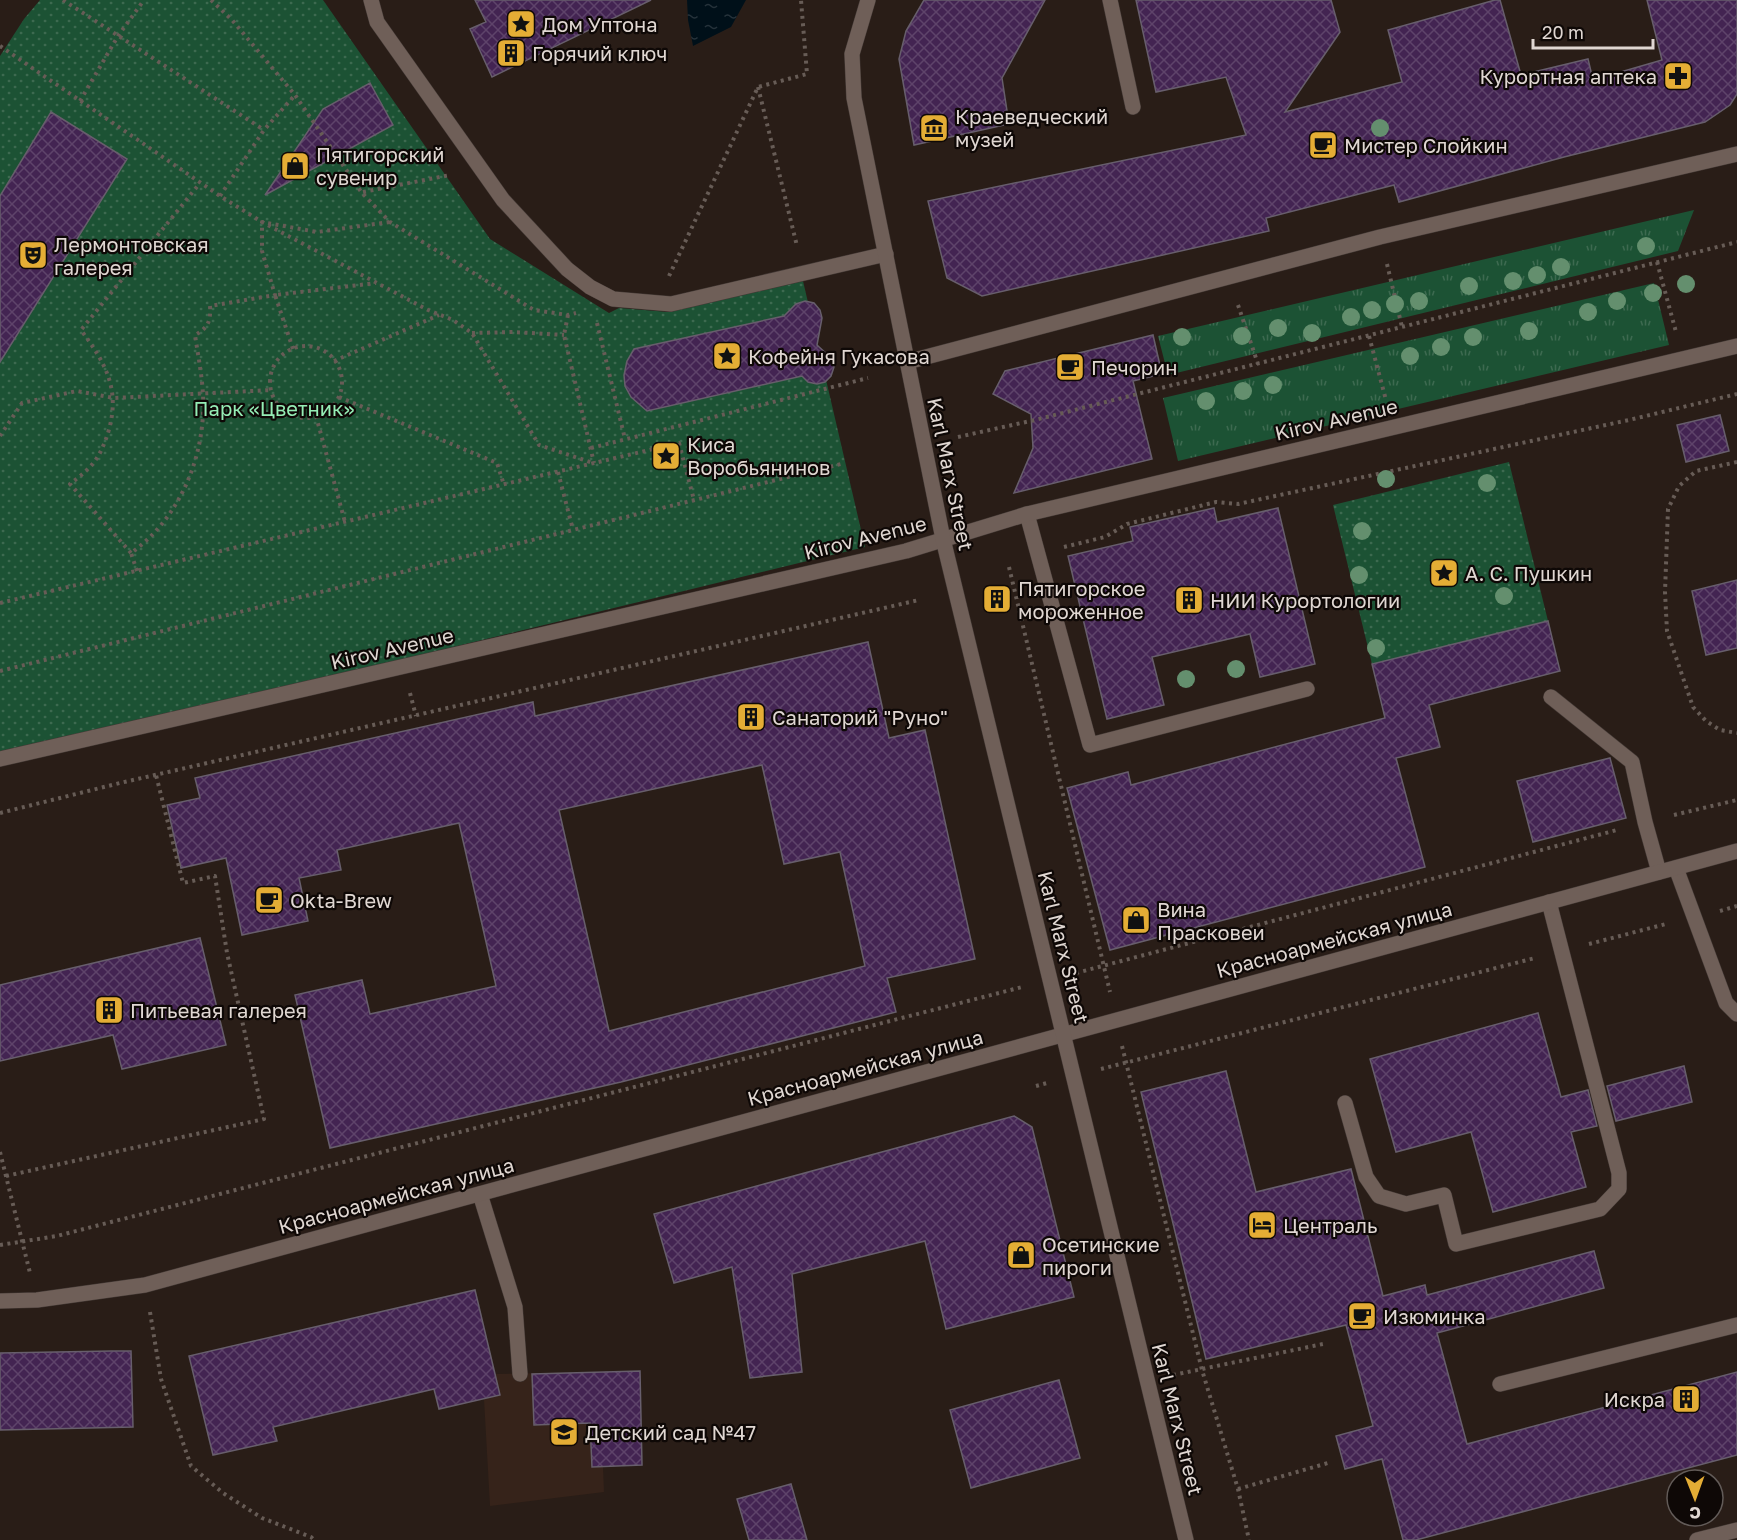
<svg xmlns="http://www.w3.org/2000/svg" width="1737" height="1540" viewBox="0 0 1737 1540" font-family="'Golos Text',sans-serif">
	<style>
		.built { fill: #36231a }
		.grass { fill: url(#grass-tufts) }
		.park { fill: url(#park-dots) }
		.water { fill: url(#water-ripples) }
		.building { fill: url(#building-cross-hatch); stroke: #675e6c; stroke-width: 1.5; fill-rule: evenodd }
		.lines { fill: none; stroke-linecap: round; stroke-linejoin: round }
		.service-casing { stroke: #433935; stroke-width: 16 }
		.minor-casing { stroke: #433935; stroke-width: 16 }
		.tertiary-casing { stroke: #433935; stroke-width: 16 }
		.path { stroke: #675c56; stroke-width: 4; stroke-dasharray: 3 4.5; stroke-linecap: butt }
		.service { stroke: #6f5f58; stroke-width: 15 }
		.minor { stroke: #6f5f58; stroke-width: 15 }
		.tertiary { stroke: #6f5f58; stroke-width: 15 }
		.tree { fill: #648f6e }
		.labels { text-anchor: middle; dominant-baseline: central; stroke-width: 4.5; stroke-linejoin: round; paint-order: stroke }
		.poi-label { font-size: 20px; fill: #e0d7d2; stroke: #0e0806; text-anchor: start }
		.park-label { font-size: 20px; fill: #95edb5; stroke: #0e0806 }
		.street-label { font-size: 20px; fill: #e0d7d2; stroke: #0e0806 }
	</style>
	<defs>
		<pattern id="grass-tufts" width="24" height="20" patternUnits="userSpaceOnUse" patternTransform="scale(1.5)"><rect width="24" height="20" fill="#1c5234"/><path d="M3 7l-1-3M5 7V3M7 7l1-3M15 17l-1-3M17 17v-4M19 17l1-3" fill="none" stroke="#3d6a50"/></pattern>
		<pattern id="park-dots" width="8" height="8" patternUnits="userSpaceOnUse" patternTransform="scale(1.5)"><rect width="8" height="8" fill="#1c5234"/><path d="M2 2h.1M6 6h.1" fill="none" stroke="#3d6a50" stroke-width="1.8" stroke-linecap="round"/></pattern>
		<pattern id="water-ripples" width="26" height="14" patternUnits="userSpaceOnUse" patternTransform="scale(1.5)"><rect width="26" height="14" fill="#001019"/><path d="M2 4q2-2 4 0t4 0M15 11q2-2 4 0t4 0" fill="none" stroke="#25323a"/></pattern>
		<pattern id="building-cross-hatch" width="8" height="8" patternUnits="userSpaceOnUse" patternTransform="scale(1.5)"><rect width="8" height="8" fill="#432452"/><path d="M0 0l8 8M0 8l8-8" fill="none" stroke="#5e436a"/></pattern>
	</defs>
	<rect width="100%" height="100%" fill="#291d17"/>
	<path class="built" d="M640,1371L642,1465L603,1467L604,1492L490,1506L484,1399L500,1395L495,1374Z"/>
	<path class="grass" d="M1694,210L1678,251L1168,375L1158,336Z
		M1654,283L1669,345L1178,461L1163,398Z"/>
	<path class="park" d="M40,0H323L490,239L609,313L619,308L668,312L803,281L865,547L0,757V56L24,19Z
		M1509,462L1548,621L1372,664L1333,505Z"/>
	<path class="water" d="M687,0H746L731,27L693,46L688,20Z"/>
	<path class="building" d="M475,0H651L492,77L470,29L486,22Z
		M924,0H1045L1002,78L1009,124L914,145L899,59L906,31Z
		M1136,0H1331L1340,32L1285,112L1402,82L1388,30L1495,0H1500L1521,75L1588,59L1593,80L1662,60L1647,0H1737V94L1730,105L1705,122L1564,157L1399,202L1394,185L1266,218L1269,231L982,296L947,278L928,201L1246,135L1226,77L1156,92Z
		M370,83L393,125L265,195L323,109Z
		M51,112L127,159L0,362V196Z
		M805,301L814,303L820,310L822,318L817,345L831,358L834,367L831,376L825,382L817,384L808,382L802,376L647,411L631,397L625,386L624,375L627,361L634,349L784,316L796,304Z
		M1153,335L1162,374L1133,381L1152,459L1014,493L1033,448L1031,414L993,394L1005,371Z
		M1720,415L1729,451L1686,462L1677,425Z
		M1214,508L1217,522L1278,508L1315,664L1260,677L1250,634L1152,657L1164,705L1107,719L1068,556L1133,541L1130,527Z
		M1737,580V648L1706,655L1692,591Z
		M1548,621L1560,671L1429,705L1440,747L1396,758L1425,867L1110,950L1067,788L1128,772L1131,785L1385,718L1372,664Z
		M868,642L889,738L925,730L975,959L887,978L896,1012L621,1082L330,1148L295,995L362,980L370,1014L496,986L459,823L337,850L341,870L299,878L308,921L242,935L226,858L181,868L167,805L200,798L195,778L533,702L535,716ZM762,765L784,864L840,852L865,966L609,1031L559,810Z
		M1610,758L1626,818L1533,842L1517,781Z
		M200,938L226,1045L122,1069L113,1035L0,1061V985Z
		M1538,1013L1561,1097L1588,1090L1597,1126L1571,1132L1586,1187L1493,1212L1471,1132L1396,1152L1370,1059Z
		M1684,1066L1692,1102L1616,1121L1607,1086Z
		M1226,1071L1256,1192L1351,1169L1383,1296L1425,1285L1427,1295L1594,1251L1604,1288L1437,1333L1467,1444L1737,1372V1455L1416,1540H1403L1382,1459L1345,1469L1336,1436L1373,1426L1346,1325L1206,1359L1141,1092Z
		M1014,1116L1032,1127L1074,1297L946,1329L925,1241L792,1274L802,1372L750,1378L732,1267L674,1283L654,1214Z
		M475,1290L500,1395L439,1409L434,1389L273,1427L277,1441L213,1455L189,1356Z
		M112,1351H131L133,1427L0,1430V1353Z
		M640,1371L642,1465L592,1467L590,1423L534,1425L532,1374Z
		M1059,1380L1080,1458L971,1488L950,1410Z
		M791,1484L807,1540H749L737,1499Z"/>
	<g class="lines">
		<g class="service-casing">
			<path id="service" d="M371,0L377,22L503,200L567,269L590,287L613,299L671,304L886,254
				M1110,0L1133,107
				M1027,514L1090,745L1307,689
				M1551,697L1632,762L1645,822L1659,872
				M1676,868L1726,1003L1737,1014
				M1345,1103L1366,1177L1379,1196L1406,1204L1444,1195L1456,1244L1600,1209L1619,1189V1173L1549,902
				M480,1194L515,1307L520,1374
				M1500,1384L1737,1325"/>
		</g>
		<g class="minor-casing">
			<path id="minor" d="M907,362L1380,237L1737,154
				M0,759L906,551L1027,514L1737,346
				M0,1301L37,1300L145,1285L1737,851
				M1697,1540L1737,1530"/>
		</g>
		<g class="tertiary-casing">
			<path id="tertiary" d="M868,0L852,54L854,98L943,539L1186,1540"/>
		</g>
		<path class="path" d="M63,0L264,130
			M211,0L232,20L295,95L362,193L390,222L534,310L568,315L576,313
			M0,46L220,196L262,222L428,310L453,320L472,333L539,445L593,463
			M758,87L797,246
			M80,101L118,36L144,0
			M363,192L450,175
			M220,196L264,130L295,95
			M1657,262L1676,332
			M1387,264L1402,327
			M669,276L758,87L807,74L801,0
			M1238,305L1258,364
			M568,315L564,335L594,463
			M597,323L625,439
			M472,333L513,332L564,335
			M1369,336L1386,400
			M270 382a36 36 0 1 1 72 0a36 36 0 1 1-72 0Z
			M293,349L275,295L376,283
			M334,361L439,315
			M339,397L497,463L504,485
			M316,416L345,522
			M0,436L22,403L77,391L114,398L271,390
			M958,437L1035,420L1737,242
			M591,448L868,378
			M1737,462L1696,471L1679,486L1668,509L1665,592L1667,631L1693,707L1706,721L1720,730L1737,733
			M558,472L573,530
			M1064,547L1105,537L1127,524L1216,502L1238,504L1629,420L1737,394
			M131,553L70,484C92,467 99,460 108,433C121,390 106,364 81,330L200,183
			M1009,567L1110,992
			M137,571L131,553C180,518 206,456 203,395C202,375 198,355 195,335C208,328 211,321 210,306L275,295L262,251V222L317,232L390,222
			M0,603L679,443L694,500
			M0,671L841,464
			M410,693L416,716
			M0,813L120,783L919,600
			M1674,815L1737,800
			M1720,911L1737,906
			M1589,944L1666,924
			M1076,973L1617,830
			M1122,1046L1202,1370L1238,1489L1249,1540
			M1101,1069L1535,958
			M1036,1086L1047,1083
			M0,1152L30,1273
			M6,1176L264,1119L227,953L215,876L183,883L156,775
			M0,1245L57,1236L1022,987
			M150,1312L161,1379L191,1466L223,1493L262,1518L311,1537L314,1540
			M1173,1375L1323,1344
			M1238,1489L1328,1463"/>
		<use href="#service" class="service"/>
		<use href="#minor" class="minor"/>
		<use href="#tertiary" class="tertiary"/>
	</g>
	<g class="tree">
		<circle cx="1380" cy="128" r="9"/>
		<circle cx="1646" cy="246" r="9"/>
		<circle cx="1561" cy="267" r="9"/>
		<circle cx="1537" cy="275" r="9"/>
		<circle cx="1513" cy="281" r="9"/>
		<circle cx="1686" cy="284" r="9"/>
		<circle cx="1469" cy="286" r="9"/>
		<circle cx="1653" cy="293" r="9"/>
		<circle cx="1419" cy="301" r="9"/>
		<circle cx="1617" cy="301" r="9"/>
		<circle cx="1395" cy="304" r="9"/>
		<circle cx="1372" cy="310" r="9"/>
		<circle cx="1588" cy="312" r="9"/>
		<circle cx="1351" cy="317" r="9"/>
		<circle cx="1278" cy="328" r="9"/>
		<circle cx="1529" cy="331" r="9"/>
		<circle cx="1312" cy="333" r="9"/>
		<circle cx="1242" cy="336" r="9"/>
		<circle cx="1182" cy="337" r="9"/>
		<circle cx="1473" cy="337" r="9"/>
		<circle cx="1441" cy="347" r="9"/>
		<circle cx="1410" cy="356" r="9"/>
		<circle cx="1273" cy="385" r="9"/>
		<circle cx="1243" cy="391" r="9"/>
		<circle cx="1206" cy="401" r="9"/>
		<circle cx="1386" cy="479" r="9"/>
		<circle cx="1487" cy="483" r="9"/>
		<circle cx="1362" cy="531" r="9"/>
		<circle cx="1359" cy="575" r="9"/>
		<circle cx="1504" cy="596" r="9"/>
		<circle cx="1376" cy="648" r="9"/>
		<circle cx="1236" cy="669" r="9"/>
		<circle cx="1186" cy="679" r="9"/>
	</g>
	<defs>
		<g id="sight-square" transform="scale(1.5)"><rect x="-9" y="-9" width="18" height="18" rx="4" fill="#e4ad35" stroke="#0e0806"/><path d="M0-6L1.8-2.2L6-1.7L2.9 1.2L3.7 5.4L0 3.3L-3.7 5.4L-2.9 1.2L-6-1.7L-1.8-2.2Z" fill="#111"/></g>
		<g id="building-square" transform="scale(1.5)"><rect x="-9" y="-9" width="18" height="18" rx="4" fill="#e4ad35" stroke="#0e0806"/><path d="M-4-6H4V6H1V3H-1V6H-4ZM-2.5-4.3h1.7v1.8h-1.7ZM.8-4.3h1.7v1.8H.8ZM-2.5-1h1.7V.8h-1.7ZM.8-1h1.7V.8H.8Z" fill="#111"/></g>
		<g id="pharmacy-square" transform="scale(1.5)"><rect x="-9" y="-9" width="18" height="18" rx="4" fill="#e4ad35" stroke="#0e0806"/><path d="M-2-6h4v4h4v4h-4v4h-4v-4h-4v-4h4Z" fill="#111"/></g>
		<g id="museum-square" transform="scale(1.5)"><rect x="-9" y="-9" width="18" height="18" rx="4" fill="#e4ad35" stroke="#0e0806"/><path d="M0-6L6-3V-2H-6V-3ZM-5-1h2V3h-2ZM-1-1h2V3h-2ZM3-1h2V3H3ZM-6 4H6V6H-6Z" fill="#111"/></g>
		<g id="cafe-square" transform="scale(1.5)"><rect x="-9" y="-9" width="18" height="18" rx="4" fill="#e4ad35" stroke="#0e0806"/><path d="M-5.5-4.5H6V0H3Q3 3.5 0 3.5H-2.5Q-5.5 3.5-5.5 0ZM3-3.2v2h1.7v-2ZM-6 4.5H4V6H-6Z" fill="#111"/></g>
		<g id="shop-square" transform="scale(1.5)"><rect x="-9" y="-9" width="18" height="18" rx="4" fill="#e4ad35" stroke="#0e0806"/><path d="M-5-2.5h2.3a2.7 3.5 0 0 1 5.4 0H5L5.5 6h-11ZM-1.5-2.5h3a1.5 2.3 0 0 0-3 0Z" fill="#111"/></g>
		<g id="theatre-square" transform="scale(1.5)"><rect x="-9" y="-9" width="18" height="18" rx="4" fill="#e4ad35" stroke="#0e0806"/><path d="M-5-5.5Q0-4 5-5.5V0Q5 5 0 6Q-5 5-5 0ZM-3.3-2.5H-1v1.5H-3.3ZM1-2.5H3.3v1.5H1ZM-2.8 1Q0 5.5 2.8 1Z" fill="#111"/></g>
		<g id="hotel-square" transform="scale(1.5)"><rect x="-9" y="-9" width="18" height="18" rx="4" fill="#e4ad35" stroke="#0e0806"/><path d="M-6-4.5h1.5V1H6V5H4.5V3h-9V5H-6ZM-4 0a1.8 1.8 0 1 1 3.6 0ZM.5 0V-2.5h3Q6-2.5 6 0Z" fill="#111"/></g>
		<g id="school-square" transform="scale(1.5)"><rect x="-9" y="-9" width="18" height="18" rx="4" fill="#e4ad35" stroke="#0e0806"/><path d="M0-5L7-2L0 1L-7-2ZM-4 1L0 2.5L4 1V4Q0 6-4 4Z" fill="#111"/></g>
	</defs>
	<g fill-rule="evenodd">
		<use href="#sight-square" x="521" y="24"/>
		<use href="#building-square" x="511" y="53"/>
		<use href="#pharmacy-square" x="1678" y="76"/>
		<use href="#museum-square" x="934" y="128"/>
		<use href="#cafe-square" x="1323" y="145"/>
		<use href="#shop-square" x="295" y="166"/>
		<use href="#theatre-square" x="33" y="255"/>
		<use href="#sight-square" x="727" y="356"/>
		<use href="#cafe-square" x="1070" y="367"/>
		<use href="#sight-square" x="666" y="456"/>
		<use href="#sight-square" x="1444" y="573"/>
		<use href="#building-square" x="997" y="599"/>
		<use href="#building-square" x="1189" y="600"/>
		<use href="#building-square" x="751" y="717"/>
		<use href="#cafe-square" x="269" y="900"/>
		<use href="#shop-square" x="1136" y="920"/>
		<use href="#building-square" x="109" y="1010"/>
		<use href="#hotel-square" x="1262" y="1225"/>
		<use href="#shop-square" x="1021" y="1255"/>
		<use href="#cafe-square" x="1362" y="1316"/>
		<use href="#building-square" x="1686" y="1399"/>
		<use href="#school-square" x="564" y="1432"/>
	</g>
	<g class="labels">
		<g class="poi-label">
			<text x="542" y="24">Дом Уптона</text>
			<text x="532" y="53">Горячий ключ</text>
			<text x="1657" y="76" text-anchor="end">Курортная аптека</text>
			<text x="955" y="116">Краеведческий<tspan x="955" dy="23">музей</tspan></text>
			<text x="1344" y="145">Мистер Слойкин</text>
			<text x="316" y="154">Пятигорский<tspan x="316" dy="23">сувенир</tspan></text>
			<text x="54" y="244">Лермонтовская<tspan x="54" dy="23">галерея</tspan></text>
			<text x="748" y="356">Кофейня Гукасова</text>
			<text x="1091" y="367">Печорин</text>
			<text x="687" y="444">Киса<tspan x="687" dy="23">Воробьянинов</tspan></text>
			<text x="1465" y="573">А. С. Пушкин</text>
			<text x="1018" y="588">Пятигорское<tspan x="1018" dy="23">мороженное</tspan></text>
			<text x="1210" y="600">НИИ Курортологии</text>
			<text x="772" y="717">Санаторий "Руно"</text>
			<text x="290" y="900">Okta-Brew</text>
			<text x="1157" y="909">Вина<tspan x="1157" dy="23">Прасковеи</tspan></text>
			<text x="130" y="1010">Питьевая галерея</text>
			<text x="1283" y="1225">Централь</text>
			<text x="1042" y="1244">Осетинские<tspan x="1042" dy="23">пироги</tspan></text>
			<text x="1383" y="1316">Изюминка</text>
			<text x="1665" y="1399" text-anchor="end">Искра</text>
			<text x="585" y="1432">Детский сад №47</text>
		</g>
		<g class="park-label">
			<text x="274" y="408">Парк «Цветник»</text>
		</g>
		<g class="street-label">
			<text transform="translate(1336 419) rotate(-13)">Kirov Avenue</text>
			<text transform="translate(951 474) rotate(78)">Karl Marx Street</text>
			<text transform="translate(865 537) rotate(-14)">Kirov Avenue</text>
			<text transform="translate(392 648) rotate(-13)">Kirov Avenue</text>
			<text transform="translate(1334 939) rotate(-15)">Красноармейская улица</text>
			<text transform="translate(1064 947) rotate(76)">Karl Marx Street</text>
			<text transform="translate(865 1067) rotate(-15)">Красноармейская улица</text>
			<text transform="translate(396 1195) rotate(-15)">Красноармейская улица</text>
			<text transform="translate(1178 1419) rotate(76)">Karl Marx Street</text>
		</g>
	</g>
	<g transform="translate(1695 1498) rotate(179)"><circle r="28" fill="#0e0806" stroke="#625b58" stroke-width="1.5"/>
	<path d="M0-4.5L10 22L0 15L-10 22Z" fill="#e4ad35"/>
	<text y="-9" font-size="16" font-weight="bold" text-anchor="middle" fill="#e0d7d2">С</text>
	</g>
	<path d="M1533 39v9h120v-9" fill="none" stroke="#e0d7d2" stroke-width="3"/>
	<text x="1542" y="39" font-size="18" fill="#e0d7d2" stroke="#0e0806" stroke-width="4.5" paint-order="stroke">20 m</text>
</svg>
